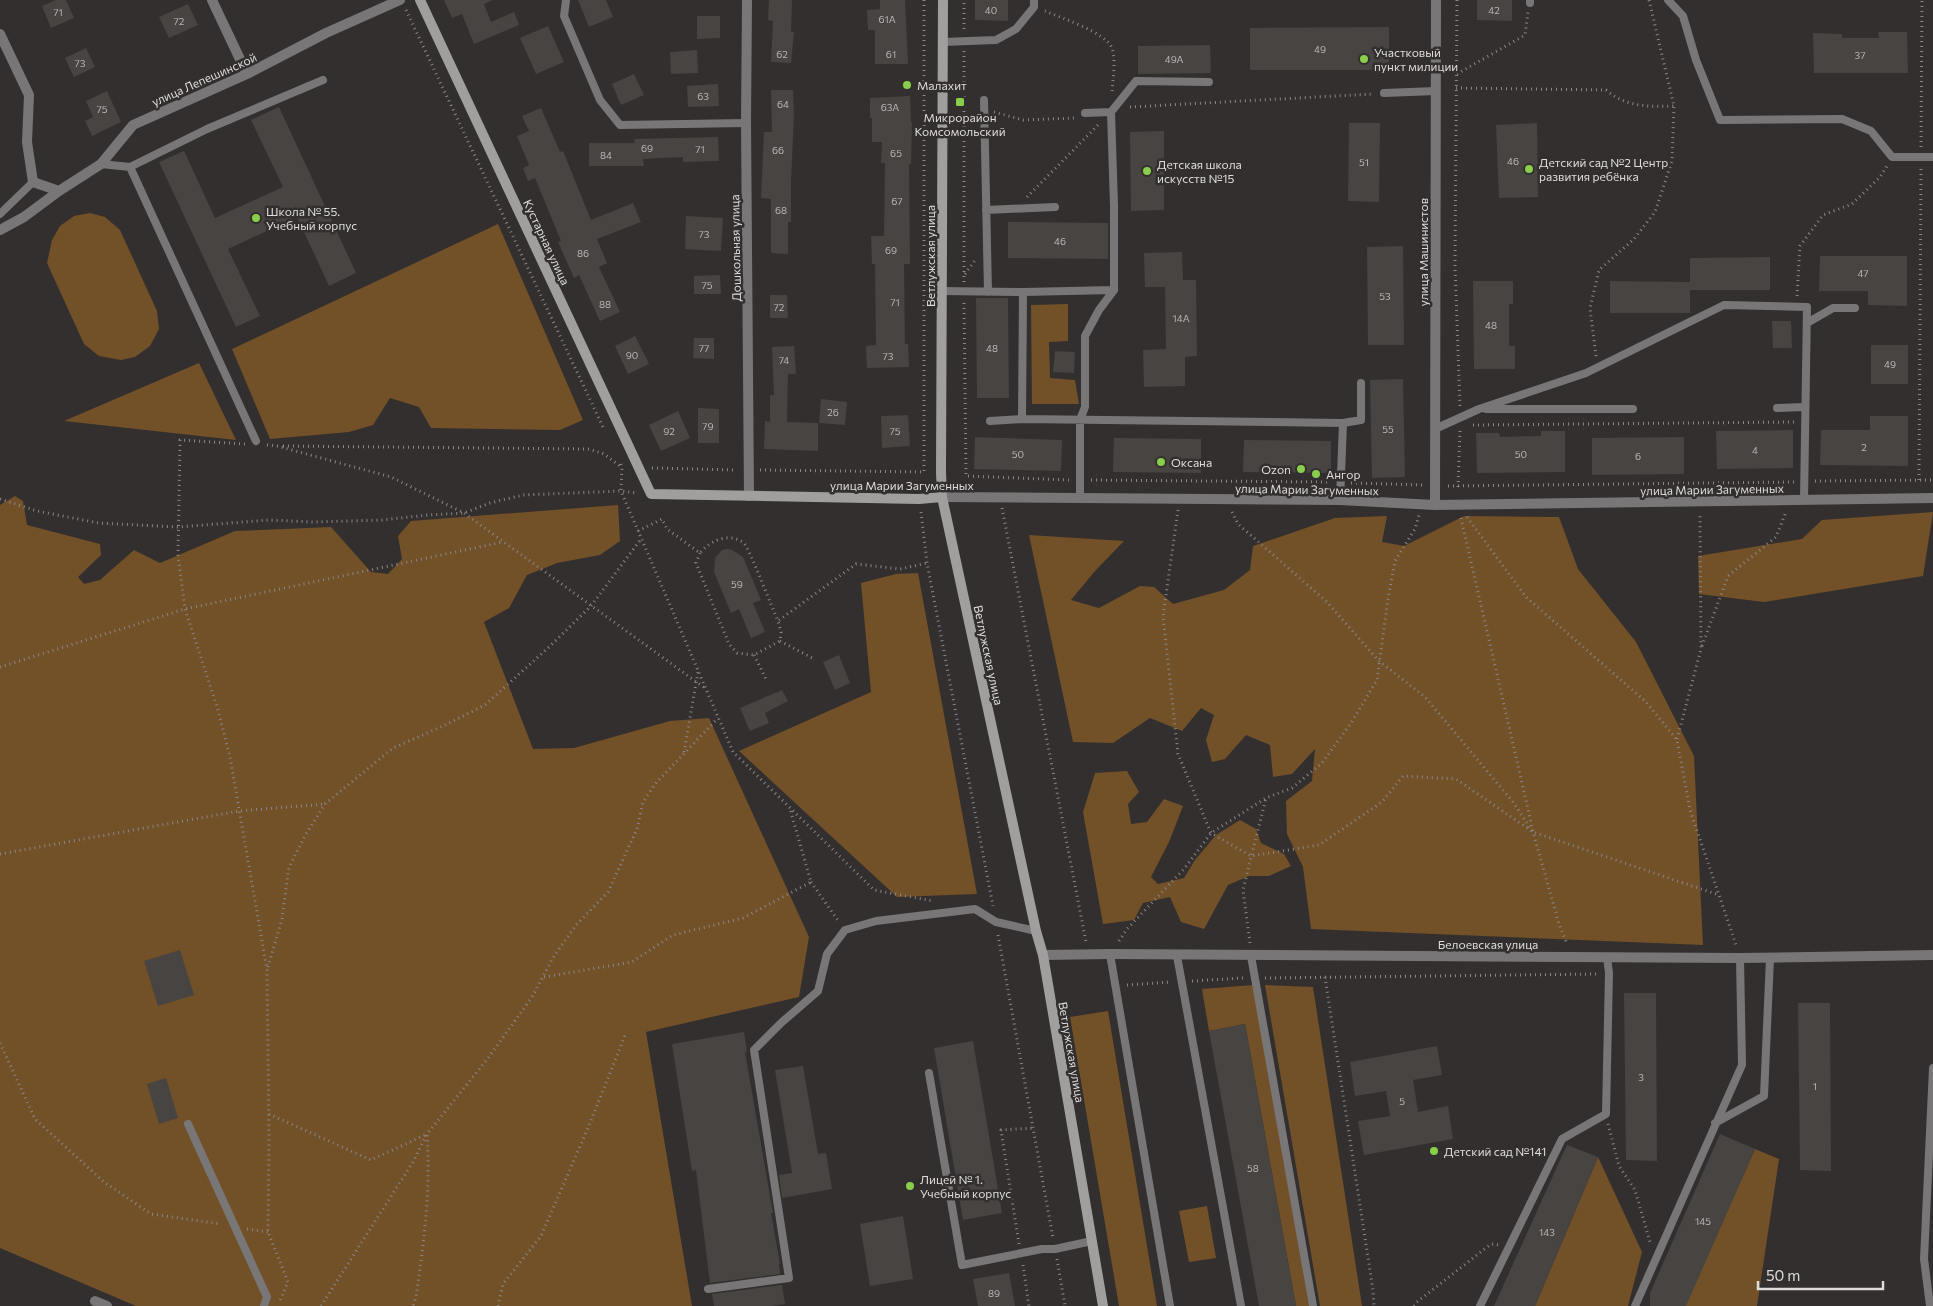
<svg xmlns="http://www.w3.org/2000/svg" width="1933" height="1306" viewBox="0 0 1933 1306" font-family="Commissioner,sans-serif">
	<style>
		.green { fill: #725028 }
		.building { fill: #474442 }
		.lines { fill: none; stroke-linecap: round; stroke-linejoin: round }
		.path { stroke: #8b8787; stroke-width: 3; stroke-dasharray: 1 4; stroke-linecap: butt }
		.lane { stroke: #787677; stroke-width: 8 }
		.street { stroke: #787677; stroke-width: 10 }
		.secondary { stroke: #a19e9e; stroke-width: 10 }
		.poi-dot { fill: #89cf49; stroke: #332f2f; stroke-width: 2 }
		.labels { text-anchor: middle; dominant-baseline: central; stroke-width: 5; stroke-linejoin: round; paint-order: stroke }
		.number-label { font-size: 10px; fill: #b9b6b6 }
		.poi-label { font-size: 12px; fill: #dfdcdc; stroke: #332f2f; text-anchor: start }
		.street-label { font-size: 12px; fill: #dfdcdc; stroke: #332f2f }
	</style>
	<rect width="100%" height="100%" fill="#332f2f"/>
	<path class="green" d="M90,213L105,217L120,230L157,311L159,329L150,346L135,357L121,360L99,356L84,344L47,263L52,240L60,226L74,216Z
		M498,224L583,420L560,430L431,428L419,407L390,398L373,425L349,432L270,439L232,349Z
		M1068,304V341L1049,342L1050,378L1075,380L1079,404H1032L1031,305Z
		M199,363L236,440L64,421Z
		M15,496L23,501L27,525L100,544L101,555L78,577L84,584L100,580L134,550L160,563L235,531L331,527L371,572L388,574L402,559L398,536L411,521L618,505L620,541L600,555L557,563L527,575L509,608L484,622L533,749L574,748L670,721L709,718L809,937L799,997L646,1032L692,1306H136L0,1248V505Z
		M1933,512L1923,576L1764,602L1699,594L1698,556L1802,539L1822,520Z
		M1387,516L1382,542L1404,546L1464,516L1559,517L1578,569L1636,642L1694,756L1703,945L1311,929L1303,867L1287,834L1286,801L1312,781L1315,749L1292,774L1273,777L1270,745L1246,735L1225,759L1212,762L1206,740L1214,715L1201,708L1182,731L1150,718L1113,743L1073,742L1029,535L1124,541L1095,571L1071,600L1099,608L1140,586L1154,587L1173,604L1224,590L1250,570L1253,546L1335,518Z
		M918,573L977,894L897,897L739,751L871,692L861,583L896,574Z
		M1127,771L1139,792L1128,804L1131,824L1147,822L1164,799L1183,806L1169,842L1151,877L1158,884L1184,878L1195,860L1216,835L1240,820L1256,829L1261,843L1284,854L1291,866L1269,876H1249L1228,885L1204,929L1181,922L1170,897L1143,903L1134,920L1103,924L1083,812L1095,773Z
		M1253,985L1309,1306H1296L1245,1024L1209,1031L1202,989Z
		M1265,985L1313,987L1362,1306H1320Z
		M1108,1011L1157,1306H1119L1070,1017Z
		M1755,1149L1779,1159L1757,1306H1685Z
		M1598,1157L1642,1252L1628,1306H1535Z
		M1207,1206L1216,1258L1189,1262L1179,1211Z"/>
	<path class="building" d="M56,0H66L74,18L51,28L42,6Z
		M444,0H493L484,4L491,22L514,12L519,25L474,44L462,14L452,18Z
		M578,0H606L613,17L589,27Z
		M769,0H792L791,32H794L791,63L771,62L773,21L768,20Z
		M880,0H905L908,64H875V30H868L867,10L880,9Z
		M975,0H1008V21L975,20Z
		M1477,0H1512V21L1477,20Z
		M188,4L198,25L169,38L159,17Z
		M697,16H720V38L697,39Z
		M548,26L564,62L536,74L520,38Z
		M1389,27V70H1250V28Z
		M1878,32H1907L1908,73H1814L1813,33L1842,34V38H1879Z
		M1210,45L1211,73L1138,74V46Z
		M86,48L95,67L74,77L65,58Z
		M697,50L698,73L671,74L670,52Z
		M634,74L644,95L621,105L612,84Z
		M718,84L719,106L688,107L687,86Z
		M771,90H793L794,115L791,182V222H788V254L771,253V199L761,198L764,132H772Z
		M107,91L121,122L92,136L85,121L93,117L86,101Z
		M910,96L911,122H912L911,164H909L910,264H904L905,344H908L909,367L867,368L866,346L876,345L875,264H872L871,236H884L885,163H881L882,142H872V118H870V98Z
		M279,107L356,273L329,286L297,217L228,249L260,316L236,327L159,162L184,151L215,218L283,187L251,120Z
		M541,108L560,152L563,151L591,220L633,203L641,222L597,239L607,263L599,267L620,312L600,321L579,275L574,278L558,242L561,241L535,178L528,181L523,168L529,165L517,136L529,131L522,116Z
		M1349,123H1380L1379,202L1348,201Z
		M1537,123L1538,197L1499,198L1496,125Z
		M1164,131V210L1131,211L1130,132Z
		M718,137L719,161L683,162V157L643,159L644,166H589V143H635L634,139Z
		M686,216L723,218L721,251L685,249Z
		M1008,222L1108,223V259L1008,258Z
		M1403,246L1404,345H1368L1367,247Z
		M1182,252L1183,280H1196L1197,356L1185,357V386L1144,387L1143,350L1166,349L1165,287H1145L1144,253Z
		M1820,256H1907V306L1868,305V291H1819Z
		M1770,257V290H1690V258Z
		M720,275L721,294H694V276Z
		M1473,281H1513V304H1509V346H1515V369H1474Z
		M1610,281L1690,282V313H1610Z
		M770,295H787L788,318H770Z
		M976,298H1008L1009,398H977Z
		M1772,321H1791L1792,348H1773Z
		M635,336L649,364L628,374L615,346Z
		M694,338H714V359L693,358Z
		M1871,345H1908V384H1871Z
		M794,346L796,374H788L787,422L818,423V451L764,449L765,421L770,422V395H774L772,347Z
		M1055,351L1075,352L1074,373L1053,372Z
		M1403,379L1405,477L1372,478L1370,380Z
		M821,399L847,402L845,425L819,423Z
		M698,408L719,409V443H698Z
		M678,411L690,438L661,451L649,425Z
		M908,415L910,446L882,448L881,416Z
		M1870,416H1908V466L1820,465L1821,430H1870Z
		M1793,430V468L1717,469L1716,431Z
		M1541,431H1565V472L1477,473L1476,433H1499L1500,437L1541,436Z
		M975,437L1062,440L1061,471L974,469Z
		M1684,437V474L1592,475V438Z
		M1114,438L1201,439V473L1113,472Z
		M1244,440L1331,441V473L1243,472Z
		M727,549L732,550L743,557L761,600L753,603L765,632L751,638L739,609L731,613L714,572L715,558L722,550Z
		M839,655L850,683L835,690L823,662Z
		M782,690L788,701L765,713L769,723L750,731L740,708Z
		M180,950L194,995L158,1006L144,961Z
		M1624,993H1656L1657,1161L1626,1160Z
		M1798,1003H1830L1831,1171L1800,1170Z
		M1245,1024L1296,1306H1259L1209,1031Z
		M744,1032L747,1052H745L773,1213H771L780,1264H779L780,1274L710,1283L696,1170L692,1171L672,1044Z
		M973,1041L1002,1213L963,1220L934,1048Z
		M1437,1046L1442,1075L1413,1080L1418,1112L1448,1106L1453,1139L1364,1155L1358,1121L1390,1116L1386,1091L1355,1096L1350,1062Z
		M803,1066L818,1154L826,1153L832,1189L782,1198L779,1175L792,1173L775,1070Z
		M166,1078L178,1118L159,1124L147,1084Z
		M1720,1134L1755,1149L1686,1306H1650V1293Z
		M1567,1145L1598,1157L1535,1306H1494Z
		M903,1216L913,1279L870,1286L860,1224Z
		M1009,1273L1015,1306H978L973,1279Z
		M782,1285L785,1304L771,1306H714L712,1294Z"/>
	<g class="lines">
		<path class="path" d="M1457,0L1455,265L1460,407
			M406,10L603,427
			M1045,11C1061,18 1105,32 1112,48C1116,59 1113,80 1112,91
			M964,29V0
			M1457,74L1525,35L1528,12
			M1456,88L1606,90C1625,107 1650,107 1674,106
			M1130,107L1373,94
			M994,112L1023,120L1074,118
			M1921,147L1922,0
			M1027,197L1098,125
			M965,274L976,259
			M964,282V51
			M1797,296L1800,246L1823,215L1852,204L1880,177L1887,166
			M964,303L966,476L1069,480
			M1596,356L1590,308L1599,270L1634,239L1655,212L1672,161L1674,106L1649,0
			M1473,425L1794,422
			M245,444L180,440L178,555L185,609L218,710L230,757L267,970L269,1134L268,1232L288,1282L279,1303
			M267,445L277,446L391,477L464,513L706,689
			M283,446L589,449L604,454L621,467
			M621,464L622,467L621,491L733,752L874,890L933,901
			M652,468L736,470
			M760,470L924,472V0
			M1091,480L1329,482
			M1919,480L1921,168
			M1815,481L1933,480
			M1351,483L1424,485
			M1448,486L1794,482
			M1458,487L1460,431
			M0,499L37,511L99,523L178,527L269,520L313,522L382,520L428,515L464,513L490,503L523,495L621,491L637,493
			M1002,508L1086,942
			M1178,510L1163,616L1178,754L1211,833L1251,856L1319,845L1382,802L1403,776L1456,779L1533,832L1719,895
			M921,512L927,563L993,906
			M1232,512L1238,524L1327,602L1379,661L1425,697L1513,802L1533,832L1559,924L1567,944
			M1467,517L1526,597L1646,702L1677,740L1690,810L1736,945
			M1461,518L1533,831
			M638,531L662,519L667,529L700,553C711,540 729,532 744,543C749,548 773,610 778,621L856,564L900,569L927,563
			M700,553L696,563L729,644L737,653L754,655L780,641L781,632L778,621
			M780,641L814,659
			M1702,646L1728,576L1776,537L1786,512
			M754,655L767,681
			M0,667L185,609L503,542
			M1677,739L1701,649L1700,513
			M684,752L698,672
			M0,854L239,811L325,804
			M811,882L839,922
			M998,935L1053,1238
			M1119,941L1127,929L1184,869L1211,833L1266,798L1292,788L1322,763L1351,723L1377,680L1388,599L1395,561L1415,529L1419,515
			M1250,943L1243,890L1266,798
			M268,967L282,919L289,867L306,834L325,804L393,748L441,727L485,705L549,647L591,606L641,539
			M544,977L632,962L673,935L743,918L811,882L790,809
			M1325,977L1373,1290L1374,1306
			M1265,978L1598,974
			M1192,981L1243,978
			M1127,985L1171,982
			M0,1043L35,1119L104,1182L151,1214L221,1224
			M269,1114L371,1160L427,1134C431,1190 424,1241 416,1297L413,1306
			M1608,1124L1619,1166L1635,1190L1650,1242
			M247,1229L268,1232
			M1019,1244L1001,1130L1033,1128
			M1057,1259L1065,1306
			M1023,1265L1029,1306
			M321,1306L413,1162L427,1134L489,1057L532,997L554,956L577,924L608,892L637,829L643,802L655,784L718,718
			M498,1306L503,1284L541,1236L588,1128L626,1033
			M1414,1306L1417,1302L1491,1244L1499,1245"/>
		<path class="lane" d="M566,0L564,16L600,100L620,125L746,123
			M1668,0L1683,16L1696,60L1720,120L1842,119L1871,131L1892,157H1933
			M1530,3V0
			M943,42L996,40L1016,29L1034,7V0
			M1384,93L1436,91
			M984,100L988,292
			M1111,112L1136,81L1209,82
			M101,164L130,167L256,441
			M130,167L207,129L323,80
			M986,210L1055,207
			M0,214L33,182
			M942,291L1023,292L1114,290V206L1111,112L1085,113
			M1807,323L1833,308H1855
			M1777,408L1805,407
			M1486,409H1633
			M1022,419L1023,292
			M990,421L1022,419L1343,423
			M1435,429L1479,409L1586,373L1724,305L1807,307L1804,500
			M1080,499V420L1085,407V336L1099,310L1114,290
			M1340,500L1343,423L1361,420V383
			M1110,954L1170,1306
			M1177,956L1241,1306
			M1251,956L1313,1306
			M929,1073L962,1265L1042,1249H1055L1092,1241
			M1715,1123L1764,1096L1770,958
			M188,1124L267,1297L264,1306
			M708,1289L789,1278L754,1050L781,1023L818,991L827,954L845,930L876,921L975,909L996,922L1036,931
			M1480,1306L1562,1139L1606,1114L1609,973L1607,957
			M1635,1306L1742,1065L1740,958
			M1930,1306L1924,1259L1933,1068"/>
		<path class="street" d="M212,0L247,74
			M747,0L746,123L749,496
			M0,34L29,95L27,142L33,182L59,191L101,164L133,125L247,74L326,33L400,0
			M0,230L24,217L59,191
			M942,497L1340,500L1435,505L1933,498
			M1435,505L1436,0
			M1043,955L1110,954L1740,958L1933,955
			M95,1301L107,1306"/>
		<path class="secondary" d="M420,0L651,494L919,499L942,497
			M943,0L941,472L942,497L1036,931L1043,955L1103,1306"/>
	</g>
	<g class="poi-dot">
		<circle cx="1364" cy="59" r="5"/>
		<circle cx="907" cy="85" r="5"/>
		<rect x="955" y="97" width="10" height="10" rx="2.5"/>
		<circle cx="1529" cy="169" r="5"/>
		<circle cx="1147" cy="171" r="5"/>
		<circle cx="256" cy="218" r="5"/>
		<circle cx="1161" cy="462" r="5"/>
		<circle cx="1301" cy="469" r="5"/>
		<circle cx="1316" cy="474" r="5"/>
		<circle cx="1434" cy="1151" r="5"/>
		<circle cx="910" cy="1186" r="5"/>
	</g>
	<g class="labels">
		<g class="number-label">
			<text x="991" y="10">40</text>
			<text x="1494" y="10">42</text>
			<text x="58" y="12">71</text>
			<text x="887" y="19">61А</text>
			<text x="179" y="21">72</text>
			<text x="1320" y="49">49</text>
			<text x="782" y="54">62</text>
			<text x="891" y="54">61</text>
			<text x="1860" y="55">37</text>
			<text x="1174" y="59">49А</text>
			<text x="80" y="63">73</text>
			<text x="703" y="96">63</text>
			<text x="783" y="104">64</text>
			<text x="890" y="107">63А</text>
			<text x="102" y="109">75</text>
			<text x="647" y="148">69</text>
			<text x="700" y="149">71</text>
			<text x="778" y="150">66</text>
			<text x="896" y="153">65</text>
			<text x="606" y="155">84</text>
			<text x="1513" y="161">46</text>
			<text x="1364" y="162">51</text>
			<text x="897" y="201">67</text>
			<text x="781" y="210">68</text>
			<text x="704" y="234">73</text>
			<text x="1060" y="241">46</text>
			<text x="891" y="250">69</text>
			<text x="583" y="253">86</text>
			<text x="1863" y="273">47</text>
			<text x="707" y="285">75</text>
			<text x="1385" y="296">53</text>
			<text x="895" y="302">71</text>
			<text x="605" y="304">88</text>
			<text x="779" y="307">72</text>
			<text x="1181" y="318">14А</text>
			<text x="1491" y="325">48</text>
			<text x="704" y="348">77</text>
			<text x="992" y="348">48</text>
			<text x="632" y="355">90</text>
			<text x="888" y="356">73</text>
			<text x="784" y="360">74</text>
			<text x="1890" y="364">49</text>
			<text x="833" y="412">26</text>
			<text x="708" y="426">79</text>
			<text x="1388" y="429">55</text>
			<text x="669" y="431">92</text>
			<text x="895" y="431">75</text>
			<text x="1864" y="447">2</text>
			<text x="1755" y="450">4</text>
			<text x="1018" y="454">50</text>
			<text x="1521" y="454">50</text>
			<text x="1638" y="456">6</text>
			<text x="737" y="584">59</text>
			<text x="1641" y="1077">3</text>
			<text x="1815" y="1086">1</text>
			<text x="1402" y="1101">5</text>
			<text x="1253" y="1168">58</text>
			<text x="1703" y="1221">145</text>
			<text x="1547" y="1232">143</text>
			<text x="994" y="1293">89</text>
		</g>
		<g class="poi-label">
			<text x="1374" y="52">Участковый<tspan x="1374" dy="14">пункт милиции</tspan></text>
			<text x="917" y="85">Малахит</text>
			<text x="960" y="117" text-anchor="middle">Микрорайон<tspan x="960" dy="14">Комсомольский</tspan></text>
			<text x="1539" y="162">Детский сад №2 Центр<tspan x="1539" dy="14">развития ребёнка</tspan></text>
			<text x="1157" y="164">Детская школа<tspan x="1157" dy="14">искусств №15</tspan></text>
			<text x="266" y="211">Школа № 55.<tspan x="266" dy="14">Учебный корпус</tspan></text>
			<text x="1171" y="462">Оксана</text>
			<text x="1291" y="469" text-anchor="end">Ozon</text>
			<text x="1326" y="474">Ангор</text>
			<text x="1444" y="1151">Детский сад №141</text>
			<text x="920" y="1179">Лицей № 1.<tspan x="920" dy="14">Учебный корпус</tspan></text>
		</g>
		<g class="street-label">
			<text transform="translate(204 79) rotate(-24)">улица Лепешинской</text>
			<text transform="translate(547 242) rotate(65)">Кустарная улица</text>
			<text transform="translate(735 248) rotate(-91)">Дошкольная улица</text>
			<text transform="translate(1423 252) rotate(-90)">улица Машинистов</text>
			<text transform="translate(930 256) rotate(-90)">Ветлужская улица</text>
			<text x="902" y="485">улица Марии Загуменных</text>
			<text transform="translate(1307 489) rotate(1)">улица Марии Загуменных</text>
			<text transform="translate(1712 489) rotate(-1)">улица Марии Загуменных</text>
			<text transform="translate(989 655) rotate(78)">Ветлужская улица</text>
			<text x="1488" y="944">Белоевская улица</text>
			<text transform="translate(1072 1052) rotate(80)">Ветлужская улица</text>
		</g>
	</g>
	<path d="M1758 1281v8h125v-8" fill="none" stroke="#dfdcdc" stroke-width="2.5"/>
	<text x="1766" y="1281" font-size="15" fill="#dfdcdc" stroke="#332f2f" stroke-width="4" paint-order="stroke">50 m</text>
</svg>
